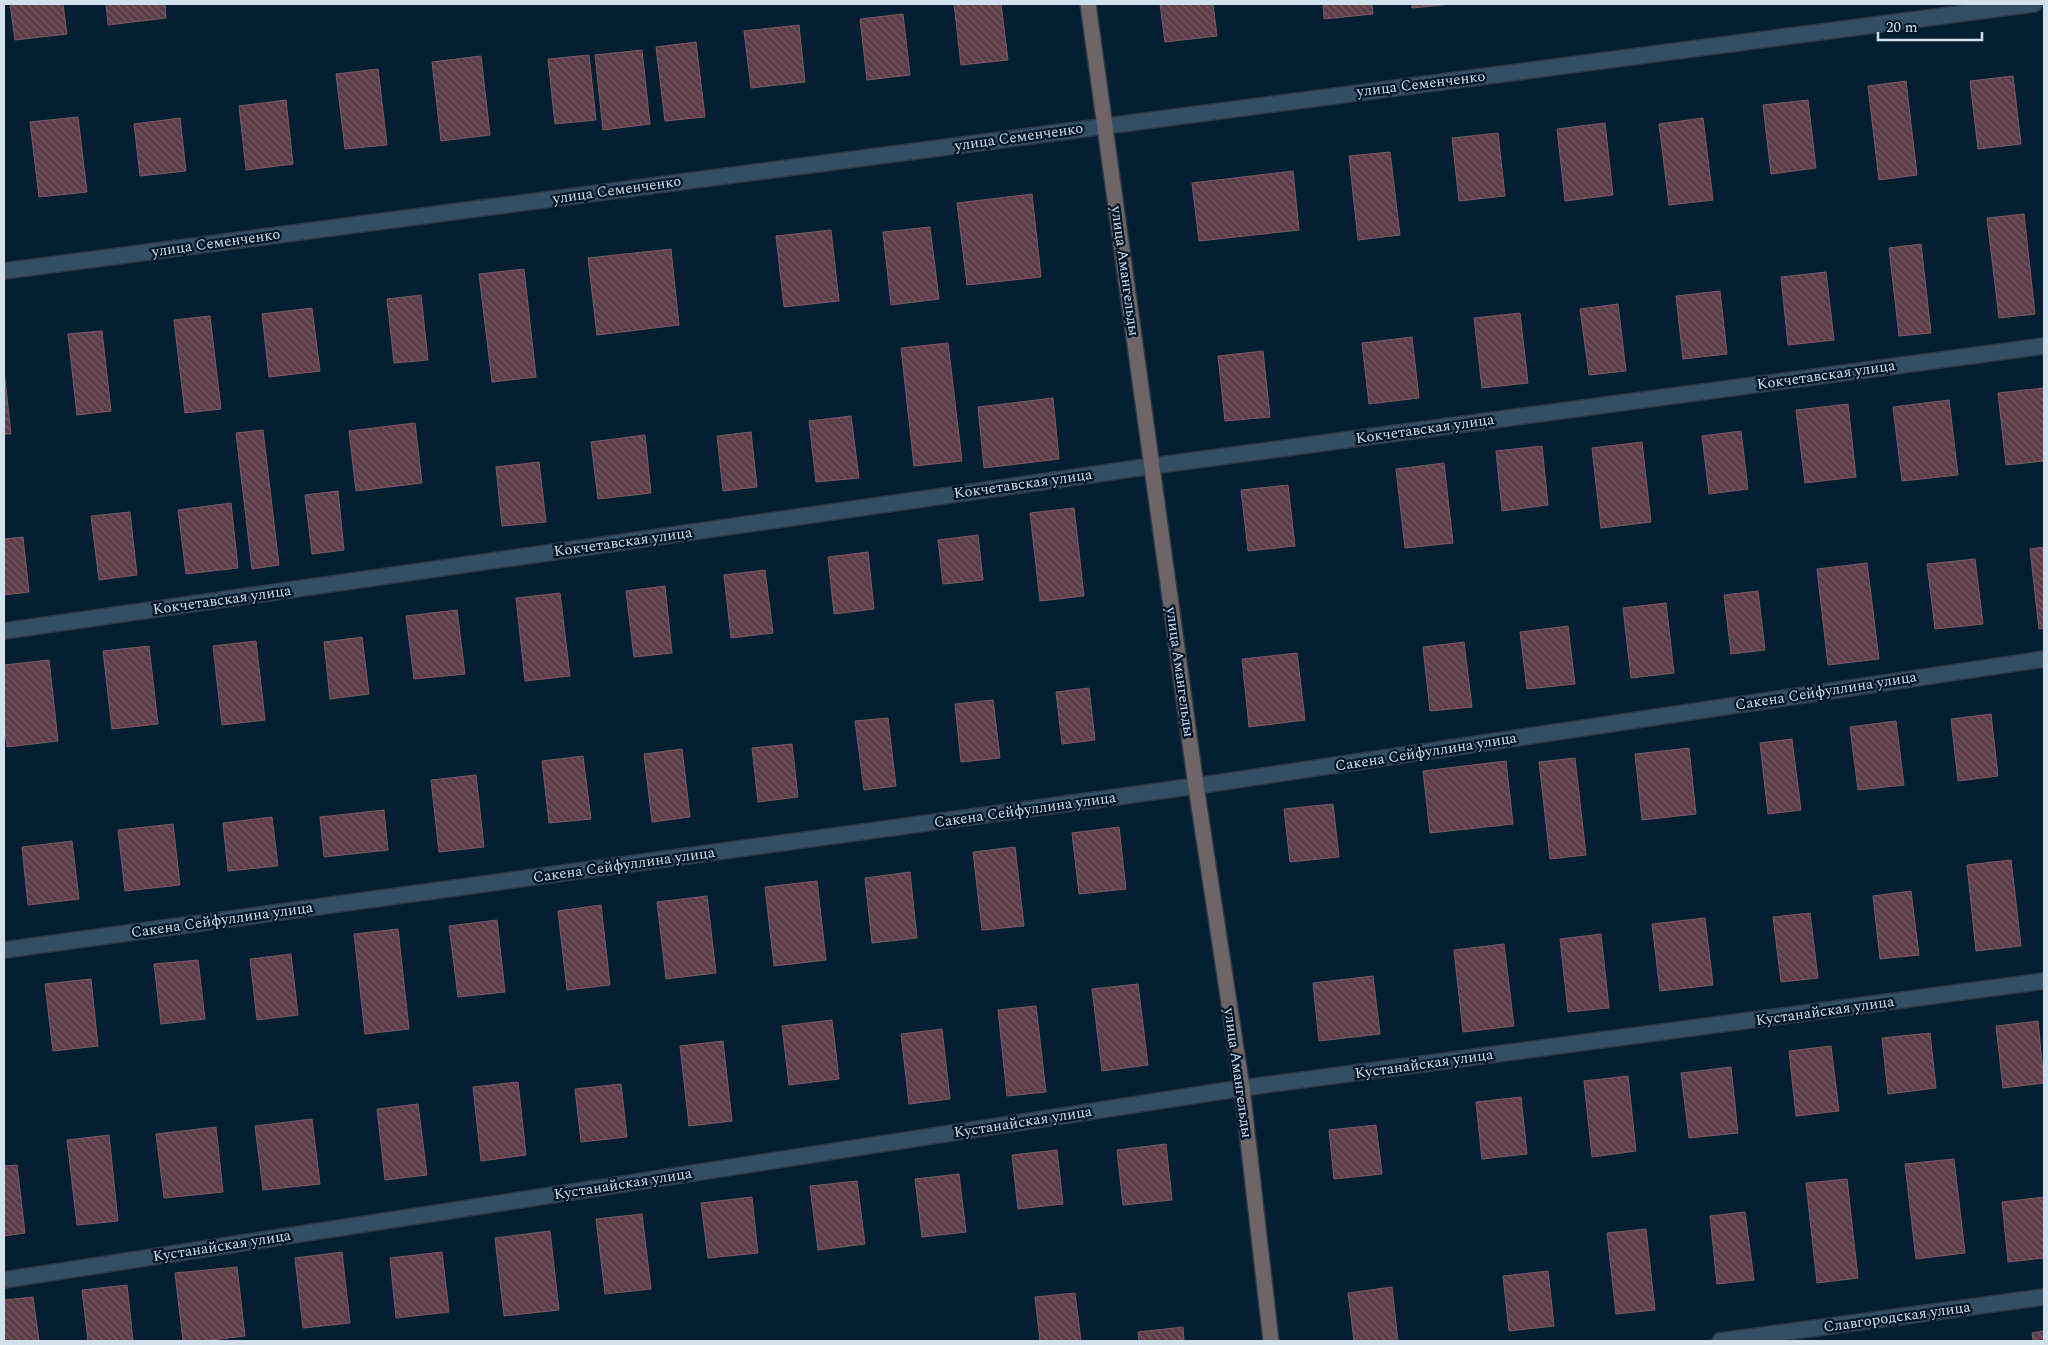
<svg xmlns="http://www.w3.org/2000/svg" width="2048" height="1345" viewBox="0 0 2048 1345" font-family="Spectral,serif">
	<style>
		.building { fill: url(#building-back-hatch); stroke: #7c5a65 }
		.lines { fill: none; stroke-linecap: round; stroke-linejoin: round }
		.street-casing { stroke: #2e3847; stroke-width: 18 }
		.secondary-casing { stroke: #2e3847; stroke-width: 18 }
		.street { stroke: #344f63; stroke-width: 15 }
		.secondary { stroke: #6e6566; stroke-width: 15 }
		.labels { text-anchor: middle; dominant-baseline: central; stroke-width: 4.5; stroke-linejoin: round; paint-order: stroke }
		.street-label { font-size: 15px; fill: #d2e1ee; stroke: #001527 }
	</style>
	<defs>
		<pattern id="building-back-hatch" width="6" height="6" patternUnits="userSpaceOnUse" patternTransform="scale(1.25)"><rect width="6" height="6" fill="#5c3c47"/><path d="M-1 5l2 2M0 0l6 6M5-1l2 2" fill="none" stroke="#725862"/></pattern>
	</defs>
	<rect width="100%" height="100%" fill="#041f31"/>
	<path class="building" d="M10,4H63L67,34L15,40Z
		M106,4H165L166,18L108,25Z
		M954,4H1001L1008,60L961,65Z
		M1160,4H1213L1217,36L1165,42Z
		M1323,4H1372L1373,14L1324,19Z
		M1412,4H1451L1412,8Z
		M903,14L910,75L867,80L860,19Z
		M799,25L805,82L751,88L744,31Z
		M696,42L705,117L665,121L656,47Z
		M642,50L650,124L603,130L595,55Z
		M589,55L596,120L555,124L548,59Z
		M481,56L490,135L441,141L432,62Z
		M378,69L387,145L345,149L336,74Z
		M2013,76L2021,144L1978,149L1970,81Z
		M1906,81L1917,175L1879,180L1868,86Z
		M286,100L293,164L246,170L239,106Z
		M1808,100L1816,168L1771,174L1763,105Z
		M78,117L87,192L39,197L30,122Z
		M180,118L186,171L140,176L134,124Z
		M1703,118L1713,200L1669,205L1659,124Z
		M1605,123L1613,195L1565,201L1557,129Z
		M1498,133L1505,196L1459,201L1452,138Z
		M1390,152L1400,235L1358,240L1349,156Z
		M1293,171L1299,230L1199,241L1192,183Z
		M1032,194L1041,277L967,285L957,203Z
		M2024,214L2035,314L1999,318L1987,218Z
		M930,227L939,299L891,305L883,232Z
		M831,230L839,301L784,307L776,236Z
		M1921,244L1931,333L1899,336L1889,248Z
		M671,249L679,325L597,335L588,258Z
		M524,269L536,377L492,382L479,274Z
		M1826,272L1834,340L1788,345L1781,277Z
		M1720,291L1727,354L1683,359L1676,296Z
		M421,295L428,360L394,363L387,299Z
		M1618,304L1626,371L1589,375L1580,309Z
		M312,308L320,371L269,377L262,314Z
		M1520,313L1528,383L1482,388L1474,318Z
		M210,316L221,409L185,413L174,320Z
		M102,331L111,411L77,415L68,334Z
		M1412,337L1419,398L1369,404L1362,343Z
		M948,343L962,461L914,466L901,348Z
		M1263,351L1270,417L1225,421L1218,356Z
		M4,370L11,434H4Z
		M2044,388V461L2006,465L1998,393Z
		M1053,398L1059,459L984,468L978,407Z
		M1949,400L1958,475L1902,481L1893,407Z
		M1848,404L1856,477L1805,483L1796,410Z
		M851,416L859,478L816,482L809,421Z
		M415,423L422,483L356,491L349,431Z
		M263,430L279,565L252,569L236,433Z
		M1741,431L1748,489L1709,494L1702,436Z
		M751,432L757,487L723,491L717,436Z
		M645,435L651,493L598,499L591,442Z
		M1642,442L1651,522L1601,528L1592,448Z
		M1542,446L1548,505L1502,511L1496,451Z
		M539,462L546,522L502,526L496,467Z
		M1444,463L1453,543L1405,548L1396,469Z
		M1288,485L1295,546L1248,551L1241,490Z
		M338,491L344,550L312,554L305,495Z
		M231,503L238,568L186,574L178,510Z
		M1074,508L1084,596L1040,601L1030,513Z
		M130,512L137,575L99,580L91,516Z
		M978,535L983,580L943,584L938,540Z
		M23,537L29,592L4,595V539Z
		M2044,547V628L2039,629L2030,549Z
		M868,552L874,609L834,614L828,557Z
		M1975,559L1983,624L1935,629L1927,564Z
		M1867,563L1879,659L1828,665L1817,569Z
		M765,570L773,633L731,638L724,575Z
		M665,586L672,653L634,657L626,591Z
		M1758,591L1765,650L1731,654L1724,595Z
		M560,593L570,676L525,681L516,598Z
		M1666,603L1674,673L1631,678L1623,608Z
		M457,610L465,674L414,679L406,616Z
		M1568,626L1575,684L1527,689L1520,632Z
		M362,637L369,694L330,699L324,642Z
		M256,641L265,720L222,725L213,646Z
		M1464,642L1472,707L1430,711L1423,647Z
		M149,646L158,724L112,729L103,651Z
		M1297,653L1305,720L1249,727L1242,659Z
		M49,660L58,741L7,747L4,722V665Z
		M1089,688L1095,740L1062,744L1056,692Z
		M993,700L1000,758L961,762L955,704Z
		M1991,714L1998,776L1958,781L1951,719Z
		M888,718L896,786L864,790L855,721Z
		M1896,721L1904,785L1858,790L1850,727Z
		M1792,739L1801,810L1768,814L1760,743Z
		M792,744L798,797L758,802L752,748Z
		M1689,748L1696,814L1642,820L1635,754Z
		M682,749L690,817L652,822L644,754Z
		M583,756L591,819L549,823L542,761Z
		M1575,758L1586,855L1550,859L1539,762Z
		M1506,761L1513,824L1430,833L1423,771Z
		M476,775L484,847L439,852L431,780Z
		M1333,804L1339,857L1290,862L1284,809Z
		M384,810L388,850L324,857L320,817Z
		M272,817L278,866L228,871L223,823Z
		M173,824L180,885L125,891L118,830Z
		M1119,827L1126,889L1079,894L1072,833Z
		M72,841L79,899L28,905L22,847Z
		M1015,847L1024,926L982,930L973,852Z
		M2011,860L2021,946L1976,951L1967,865Z
		M910,872L917,938L872,943L865,878Z
		M817,881L826,960L774,966L765,887Z
		M1911,891L1919,955L1880,959L1873,896Z
		M707,896L716,973L666,979L657,902Z
		M601,905L610,985L567,990L558,911Z
		M1810,913L1818,978L1781,982L1773,917Z
		M1705,918L1713,985L1660,991L1652,924Z
		M497,920L505,992L458,997L449,926Z
		M398,929L409,1029L365,1034L354,934Z
		M1601,934L1609,1008L1568,1012L1560,939Z
		M1504,944L1514,1026L1463,1032L1454,950Z
		M291,954L298,1015L257,1020L250,959Z
		M198,960L205,1019L161,1024L154,964Z
		M1373,976L1380,1034L1319,1041L1313,983Z
		M91,979L98,1046L53,1051L45,984Z
		M1138,984L1148,1065L1102,1071L1092,989Z
		M1036,1006L1046,1092L1007,1096L998,1010Z
		M832,1020L839,1079L789,1085L782,1026Z
		M2038,1021L2044,1083L2003,1088L1996,1026Z
		M942,1029L950,1099L909,1104L901,1034Z
		M1930,1033L1936,1088L1888,1094L1882,1038Z
		M723,1041L732,1121L689,1126L680,1046Z
		M1831,1046L1839,1111L1796,1116L1789,1051Z
		M1731,1067L1738,1133L1689,1138L1681,1073Z
		M1628,1076L1636,1151L1592,1157L1584,1081Z
		M518,1082L526,1155L481,1161L473,1087Z
		M621,1084L627,1137L581,1142L575,1089Z
		M1521,1097L1527,1154L1482,1159L1476,1102Z
		M418,1104L427,1175L385,1180L377,1109Z
		M312,1119L320,1184L263,1190L255,1126Z
		M1376,1125L1382,1174L1334,1179L1329,1130Z
		M216,1127L223,1192L164,1198L156,1134Z
		M109,1135L118,1221L77,1225L67,1140Z
		M1166,1144L1172,1200L1123,1205L1117,1150Z
		M1057,1150L1063,1204L1018,1209L1012,1155Z
		M1954,1159L1965,1253L1916,1259L1905,1164Z
		M17,1165L25,1233L4,1236V1166Z
		M959,1174L966,1232L922,1237L915,1179Z
		M1847,1179L1858,1278L1817,1283L1806,1183Z
		M857,1181L865,1244L818,1250L810,1186Z
		M752,1197L758,1253L708,1258L701,1203Z
		M2044,1197V1258L2008,1262L2002,1202Z
		M1745,1212L1754,1280L1717,1284L1710,1216Z
		M642,1214L651,1289L605,1294L596,1219Z
		M1646,1229L1655,1310L1616,1314L1607,1233Z
		M550,1231L559,1310L504,1316L495,1238Z
		M342,1252L350,1323L303,1328L295,1258Z
		M442,1252L449,1312L396,1318L390,1258Z
		M237,1267L245,1336L203,1341H183L175,1273Z
		M1548,1271L1554,1326L1509,1331L1503,1276Z
		M127,1285L133,1341H88L82,1290Z
		M1392,1287L1398,1341H1354L1348,1293Z
		M1075,1293L1081,1341H1040L1035,1297Z
		M33,1297L39,1341H4V1300Z
		M1183,1327L1184,1341H1139L1138,1332Z
		M2044,1331V1341H2033L2032,1333Z"/>
	<g class="lines">
		<g class="street-casing">
			<path id="street" d="M4,271L2034,4
				M4,631L1152,466L2044,346
				M4,950L1196,786L2044,659
				M4,1280L1242,1088L2044,981
				M1720,1341L2044,1297"/>
		</g>
		<g class="secondary-casing">
			<path id="secondary" d="M1088,4L1196,786L1242,1088L1271,1341"/>
		</g>
		<use href="#street" class="street"/>
		<use href="#secondary" class="secondary"/>
	</g>
	<g class="labels">
		<g class="street-label">
			<text transform="translate(1421 84) rotate(-7)">улица Семенченко</text>
			<text transform="translate(1019 137) rotate(-8)">улица Семенченко</text>
			<text transform="translate(617 190) rotate(-8)">улица Семенченко</text>
			<text transform="translate(216 243) rotate(-8)">улица Семенченко</text>
			<text transform="translate(1125 271) rotate(82)">улица Амангельды</text>
			<text transform="translate(1826 375) rotate(-8)">Кокчетавская улица</text>
			<text transform="translate(1425 429) rotate(-8)">Кокчетавская улица</text>
			<text transform="translate(1023 484) rotate(-8)">Кокчетавская улица</text>
			<text transform="translate(623 542) rotate(-8)">Кокчетавская улица</text>
			<text transform="translate(222 600) rotate(-8)">Кокчетавская улица</text>
			<text transform="translate(1180 672) rotate(82)">улица Амангельды</text>
			<text transform="translate(1826 691) rotate(-9)">Сакена Сейфуллина улица</text>
			<text transform="translate(1426 752) rotate(-9)">Сакена Сейфуллина улица</text>
			<text transform="translate(1025 810) rotate(-8)">Сакена Сейфуллина улица</text>
			<text transform="translate(624 865) rotate(-8)">Сакена Сейфуллина улица</text>
			<text transform="translate(222 920) rotate(-8)">Сакена Сейфуллина улица</text>
			<text transform="translate(1825 1011) rotate(-8)">Кустанайская улица</text>
			<text transform="translate(1424 1064) rotate(-8)">Кустанайская улица</text>
			<text transform="translate(1238 1073) rotate(82)">улица Амангельды</text>
			<text transform="translate(1023 1122) rotate(-9)">Кустанайская улица</text>
			<text transform="translate(623 1184) rotate(-9)">Кустанайская улица</text>
			<text transform="translate(222 1246) rotate(-9)">Кустанайская улица</text>
			<text transform="translate(1897 1317) rotate(-8)">Славгородская улица</text>
		</g>
	</g>
	<rect width="2048" height="1345" fill="none" stroke="#d2e1ee" stroke-width="10"/>
	<path d="M1878 32v8h104v-8" fill="none" stroke="#d2e1ee" stroke-width="2.5"/>
	<text x="1886" y="32" font-size="15" fill="#d2e1ee" stroke="#001527" stroke-width="4" paint-order="stroke">20 m</text>
</svg>
